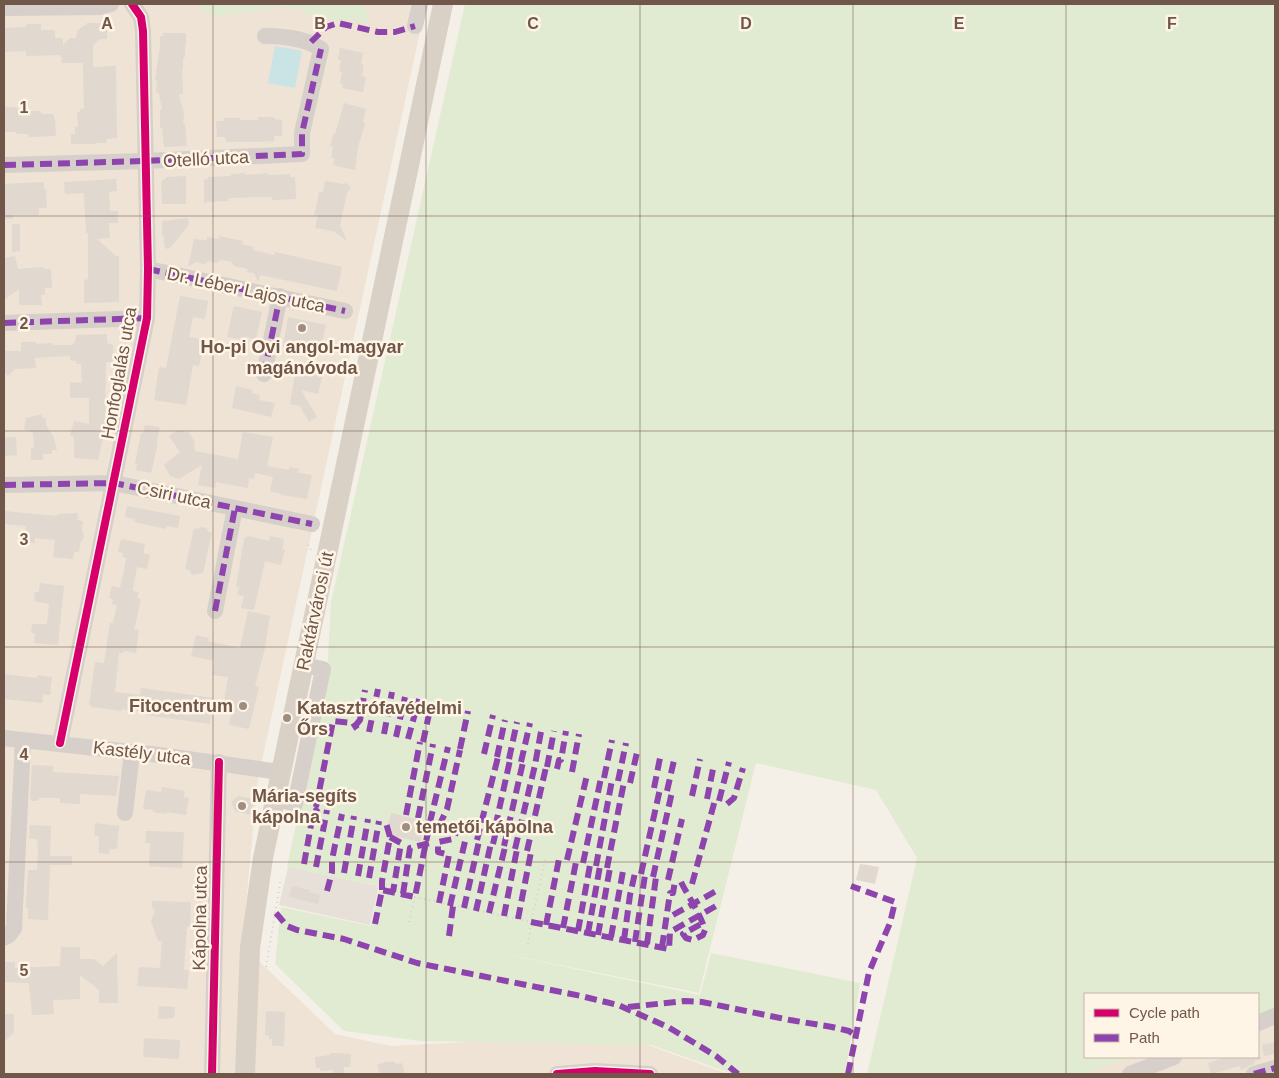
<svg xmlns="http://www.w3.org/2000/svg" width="1279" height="1078" viewBox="0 0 1279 1078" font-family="Helvetica,sans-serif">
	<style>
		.residential { fill: #eee3d4 }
		.industrial { fill: #e7e0d8 }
		.green { fill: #e1ebd2 }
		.water { fill: #cae3e4 }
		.building { fill: #e1d8cf }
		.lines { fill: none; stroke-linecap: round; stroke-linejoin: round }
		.path { stroke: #d7cfc9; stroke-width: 2; stroke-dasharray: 1 4; stroke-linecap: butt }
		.minor { stroke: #d7cfc9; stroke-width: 16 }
		.major { stroke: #d9d0c6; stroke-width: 20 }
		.quiet { stroke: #8e44ad; stroke-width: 6; stroke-dasharray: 12 6; stroke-linecap: butt }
		.cycleway-casing { stroke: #fef5e7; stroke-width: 11 }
		.cycleway { stroke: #d6006c; stroke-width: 8 }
		.grid { fill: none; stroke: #715749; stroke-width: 1; stroke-opacity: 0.55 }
		.poi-dot { fill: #9f8d80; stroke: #fef5e7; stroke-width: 2 }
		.labels { text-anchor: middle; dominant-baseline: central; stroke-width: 5; stroke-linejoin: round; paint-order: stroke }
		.street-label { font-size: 18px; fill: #715749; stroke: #fef5e7 }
		.poi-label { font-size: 18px; font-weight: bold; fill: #715749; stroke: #fef5e7; text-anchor: start }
		.grid-label { font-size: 16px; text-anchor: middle; font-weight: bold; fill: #715749; stroke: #fef5e7; stroke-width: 5; stroke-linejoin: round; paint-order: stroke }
	</style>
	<rect width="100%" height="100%" fill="#f5f0e7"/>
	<path class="residential" d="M4,4H426L258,779L242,945L335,1034L391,1046L617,1034L728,1074H4Z
		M1275,1008V1074H1081L1132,1057H1258V1014Z"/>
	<path class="industrial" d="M288,867L379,886L370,925L279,905Z"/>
	<path class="green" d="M197,4H356L363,6L368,15L369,22L316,18L300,9L280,7L217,16L205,12Z
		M465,4H1275V1008L1258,1014V994H1085V1057H1132L1081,1074H867L917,858L876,790L756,763L699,993L494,952L700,995L711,953L860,983L845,1074H733L651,1045L421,1041L344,1031L275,964L281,907L371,926L380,886L287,867L327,675L331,602Z"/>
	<path class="water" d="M275,46L302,51L295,88L268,83Z"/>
	<path class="building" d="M87,23H107V39H100L93,45V67L116,66L117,138L107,139L106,143H95V144H71V134H75V127H78L77,112H80V109L84,108L83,63H62L61,55L26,56V51L4,52V28L26,27V24H41V30H55V38H63V45L70,38H76L77,31L83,26L86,25Z
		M163,33H186V45H185V57L183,58V69H182L183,94H179L184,114L183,123L185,125L187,146L164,147L162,128H160V110H162L159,93H156L157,80H155L160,46V36H163Z
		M340,48L363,53L361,64L364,65L362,76L366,77L363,92L342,88L343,84L340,83L342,72L339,71L341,60H338Z
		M344,103L366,109L363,122L365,124L358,147L355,170L333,165L335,159L331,158L333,147H330L333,134H335Z
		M4,107H17V109H29V111H41V114H53L55,119L56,136L29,137L28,134H16V132H4Z
		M258,117H274V119L282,120V136H274V141L261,142H226L225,137H217L216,121H224V118H240L241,120H258Z
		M245,173V175L267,173L268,175L290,174V177H295L296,199L272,200V197L228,198L229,201L206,202L204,204V180L208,179V177L231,176V174Z
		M186,176V204H162L161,182L167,177Z
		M116,179L117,191L109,192L110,211H118V223H109L110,238L97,239L116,256H119V302L84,303V280L88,279V233H86L84,193L65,194L64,182Z
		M325,181L343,184L346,183L351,187L347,193L340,225L347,241L333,231L315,228L318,216L314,215L317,203L319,192H323Z
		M44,182V189H46L47,208H39V215H13V219H4V184Z
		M188,218L189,224L172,246L167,249L164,246V237L162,234V221Z
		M12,224H20V251L12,252Z
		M219,236L243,241L242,244L254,247L253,250L274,255L275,252L342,267L337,291L260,275L258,282L254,273L247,272L248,269L234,266L232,262L220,260L217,263L208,261L205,264L196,262L188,267L194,239L207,240V237L219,239Z
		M15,256L18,269L44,267V269H51L52,288H45V295H41L42,305H19V289L4,300V258Z
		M180,296L208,301L205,319L193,317L189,337L200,339L199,342L204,343L199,366L193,365L186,405L154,400L159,367L166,368Z
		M234,306L262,312L256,339L246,337L245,340L227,337Z
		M288,317L326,325L322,343L310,341L306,351L283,347Z
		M107,334V343L113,345L114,360L112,362H106L105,429L98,460L74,458V437L70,435L74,421L89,424V398H70V382L82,383L81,364H76V361L70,360V356L35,358L36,368L15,369L8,376L4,372V351H21V342H36V344L53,343V345H73V343H75L76,335Z
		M308,365L324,369L318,394L301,390L317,417L309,422L300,406L290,404L295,373L306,375Z
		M236,386L253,390L252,393L260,395L259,400L275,403L271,417L232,408Z
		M42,414L43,418H46V425L53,436L57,450H52V454H43V460H31V448H34L33,433L24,429L26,418Z
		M145,425L160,427L156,445L158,443L151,473L136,470L137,464H135L141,433H143Z
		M178,430L188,432L194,440L195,451L238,459L243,432L273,437L267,466L289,470V467L299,469L298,473L312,475L307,499L281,495V494L270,491L273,477L255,473L254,479L249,478L248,488L216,482L215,488L198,485L202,465L179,479L170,476L164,465L180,452L169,436Z
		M16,437L17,455L4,456V438Z
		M127,506L180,516L178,528L167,526L166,529L134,522L135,519L125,517Z
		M4,511L57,516V514L78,513L77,520L83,521L82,529L84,537L80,544L79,552H74L73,559L53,557L55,540L35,538V543L25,542L26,526L4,524Z
		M201,527L206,528L209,532H212L203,573L192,575L189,570L185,569L194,528L198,529Z
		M248,536L269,541L270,536L284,539L282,549H285L281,565L265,561L254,610L241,608L244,596L237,595L239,587H236L244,539Z
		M121,539L145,544L143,553L150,555L147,569L137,567L133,588V591L139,592L137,598L141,599L134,630H139L136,653L124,651L123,653H119L115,692L140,695L141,688L214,698L210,724L145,715V712L122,709V711L91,707V705H89L95,662L104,663L110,623H113L117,605L112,604L113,599L109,598L112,586L120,588L124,570L126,558L122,557L123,553L118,552Z
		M40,583L64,586L58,645L34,643L35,633H31L32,624H47L49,604L34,601L35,592H39Z
		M248,611L270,616L265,648L255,686L259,687L249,729L229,725L233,703L224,701L228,677L212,675L214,661L191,656L196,635L209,638L208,641L240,648Z
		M4,674L37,678V675L52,677L50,695L43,694L42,703L5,699Z
		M32,765L53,766V772L119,776L116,796L80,794V804L60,803V798H40L37,801H32L30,798Z
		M162,787L185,791L184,797L189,798L186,815L167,812L166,814L153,812L154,810L143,809L146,790L161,792Z
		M238,796L254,799L251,815L235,811L231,802Z
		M391,813L425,821L420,842L386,834Z
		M95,823L119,826L117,849H110L109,854L99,853V836L94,835Z
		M30,825L51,826L50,856H72V865H50L48,920L28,919V908H26L28,870H37L38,848L37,839H29Z
		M146,831L184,832L182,868L149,866L150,843H145Z
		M860,864L879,867L875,884L856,880Z
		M292,886L310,890L309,892L320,895L318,904L289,897Z
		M152,901L191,902L190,927L187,926L184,970H189L187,989L137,986L139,967L160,968L162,941H158L151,921L155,911L152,907Z
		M61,947H80V959H94L103,966L117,953L118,1003H99V990L80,975V999L53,1000L54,1014L32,1015L29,983L4,982V962H15V968L60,966Z
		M159,1006L175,1007L174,1018L158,1019Z
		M266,1011L285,1012L284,1046H272V1039H269V1036L265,1035Z
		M4,1014H14V1032L4,1042Z
		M144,1038L180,1040L179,1059L143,1057Z
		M1275,1042V1054L1264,1056L1262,1045Z
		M330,1053L351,1054L350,1067H344V1074H333V1070L320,1071V1068H316L315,1057L330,1055Z
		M1228,1057H1261L1262,1059L1254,1061L1255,1063L1241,1070L1240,1066L1211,1074L1208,1063Z
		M386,1062H395L396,1064L402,1063L405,1074H380L377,1065Z"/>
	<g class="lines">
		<path class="path" d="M308,545L310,546L311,552
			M409,922L415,897L531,922
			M528,944L531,922L546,856
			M266,967L281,878"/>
		<path class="minor" d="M4,8L99,7L111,4
			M415,26L420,4
			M4,165L145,161L302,154V133L321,49C305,38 284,36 265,36
			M148,269L345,311
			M4,323L147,318
			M264,374L280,296
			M4,485L114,483L312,524
			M215,611L235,508
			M4,738L159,755L280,772
			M60,743L147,318L148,269L143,31L141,17L132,4
			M275,798L295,804L323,669L303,665
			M125,813L132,752
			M4,938L9,935L14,928L23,740
			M1258,1023L1275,1016
			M212,1074L219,762
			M557,1074L595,1071L650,1074
			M1130,1074L1174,1057
			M1254,1074L1275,1068"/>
		<path class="major" d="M245,1074L250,948L263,858L443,4"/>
		<path class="quiet" d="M311,42L326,27L338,23L378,32H395L415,26
			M4,165L145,161L302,154V133L321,49
			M148,269L345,311
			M4,323L147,318
			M264,374L280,296
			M4,485L114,483L312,524
			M215,611L235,508
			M355,726L360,720L365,690
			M369,732L378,689
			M384,734L392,692
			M396,737L405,697
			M408,739L419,699
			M423,742L431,705
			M460,749L468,711
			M484,754L493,715
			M497,757L505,720
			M509,759L517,722
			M521,762L530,723
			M547,767L554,731
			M557,769L559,760H561L566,731
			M572,772L579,734
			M604,778L612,740
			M618,781L626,743
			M630,783L638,748
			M654,788L661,753
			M667,791L675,756
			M692,796L700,759
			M707,799L714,764
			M719,801L729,762
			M727,804L734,798L743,768
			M316,807L333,721L353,723L357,729
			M406,815L420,742
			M418,818L433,744
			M439,826L447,809L460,750
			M390,837L401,843L393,892
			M477,840L498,757
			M493,844L496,831L495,828L510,760
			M504,846L523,762
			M515,849L535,765L542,726
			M527,851L546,767
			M567,860L587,775
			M583,863L601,778
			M304,864L313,814L318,808
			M596,866L612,780
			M316,867L327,810
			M607,868L624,782
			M344,873L354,816
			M641,874L660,789
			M358,876L368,819
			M653,877L672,792
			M369,878L379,821
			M668,880L682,819
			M681,882C689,898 700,913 705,930L703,935L693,940L686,938L683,934L703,923
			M692,884L715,800
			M382,890V881L390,837L386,823
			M327,891L332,872V860L335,845L342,814
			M403,894L410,848L430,843
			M439,903L449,855L438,852V842L453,839L456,833
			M450,906L466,837
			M464,908L479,841
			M476,911L491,843
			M276,913L287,926L297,930L344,939L417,963L581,996L618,1005L668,1027L716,1056L738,1074
			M489,913L505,847
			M673,915L718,890
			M504,916L517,849
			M518,919L531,852
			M531,922L669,949L670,932L716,906
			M375,924L382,890L415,897L430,822L448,747
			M546,925L559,859
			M563,928L576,862
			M578,931L590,865
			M588,933L600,866
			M598,935L610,868
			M449,936L453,906
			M611,937L623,871
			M624,940L630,895L635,873
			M635,942L645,875
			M647,944L656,877
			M662,947L670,893H673L675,881
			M628,1007L685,1001L702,1002L790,1020L832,1027L849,1031L856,1036
			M848,1074L869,972L890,923L895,902L851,886
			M1254,1074L1275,1068"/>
		<g class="cycleway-casing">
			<path id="cycleway" d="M60,743L147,318L148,269L143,31L141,17L132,4
				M212,1074L219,762
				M557,1074L595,1071L650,1074"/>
		</g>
		<use href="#cycleway" class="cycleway"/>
	</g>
	<path class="grid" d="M213,4V1074M426,4V1074M640,4V1074M853,4V1074M1066,4V1074M4,216H1275M4,431H1275M4,647H1275M4,862H1275"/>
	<g class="poi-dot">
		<circle cx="302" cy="328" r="5"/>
		<circle cx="243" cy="706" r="5"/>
		<circle cx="287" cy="718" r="5"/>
		<circle cx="242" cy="806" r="5"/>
		<circle cx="406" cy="827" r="5"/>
	</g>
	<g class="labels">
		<g class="street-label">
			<text transform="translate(206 159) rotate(-3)">Otelló utca</text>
			<text transform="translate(246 290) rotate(12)">Dr. Léber Lajos utca</text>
			<text transform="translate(119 373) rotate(-80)">Honfoglalás utca</text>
			<text transform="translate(174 495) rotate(12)">Csiri utca</text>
			<text transform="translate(315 611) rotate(-78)">Raktárvárosi út</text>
			<text transform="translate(142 753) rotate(7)">Kastély utca</text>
			<text transform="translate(200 918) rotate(-89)">Kápolna utca</text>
		</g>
		<g class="poi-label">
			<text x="302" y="347" text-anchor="middle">Ho-pi Ovi angol-magyar<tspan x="302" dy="21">magánóvoda</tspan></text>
			<text x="233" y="706" text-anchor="end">Fitocentrum</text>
			<text x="297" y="708">Katasztrófavédelmi<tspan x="297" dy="21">Őrs</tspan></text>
			<text x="252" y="796">Mária-segíts<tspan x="252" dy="21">kápolna</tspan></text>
			<text x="416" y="827">temetői kápolna</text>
		</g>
	</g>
	<g class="grid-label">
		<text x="107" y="29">A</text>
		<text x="320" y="29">B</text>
		<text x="533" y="29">C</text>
		<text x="746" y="29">D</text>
		<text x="959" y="29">E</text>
		<text x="1172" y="29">F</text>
		<text x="24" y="113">1</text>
		<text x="24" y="329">2</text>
		<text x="24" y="545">3</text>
		<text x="24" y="760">4</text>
		<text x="24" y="976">5</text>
	</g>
	<rect width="1279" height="1078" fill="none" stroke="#715749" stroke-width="10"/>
	<rect x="1084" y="993" width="175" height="65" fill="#fef5e7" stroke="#c6b6a8"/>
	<rect x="1094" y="1009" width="25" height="8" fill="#d6006c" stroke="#c6b6a8"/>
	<text x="1129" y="1018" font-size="15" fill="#715749">Cycle path</text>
	<rect x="1094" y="1034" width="25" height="8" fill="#8e44ad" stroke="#c6b6a8"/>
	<text x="1129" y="1043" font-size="15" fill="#715749">Path</text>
</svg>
